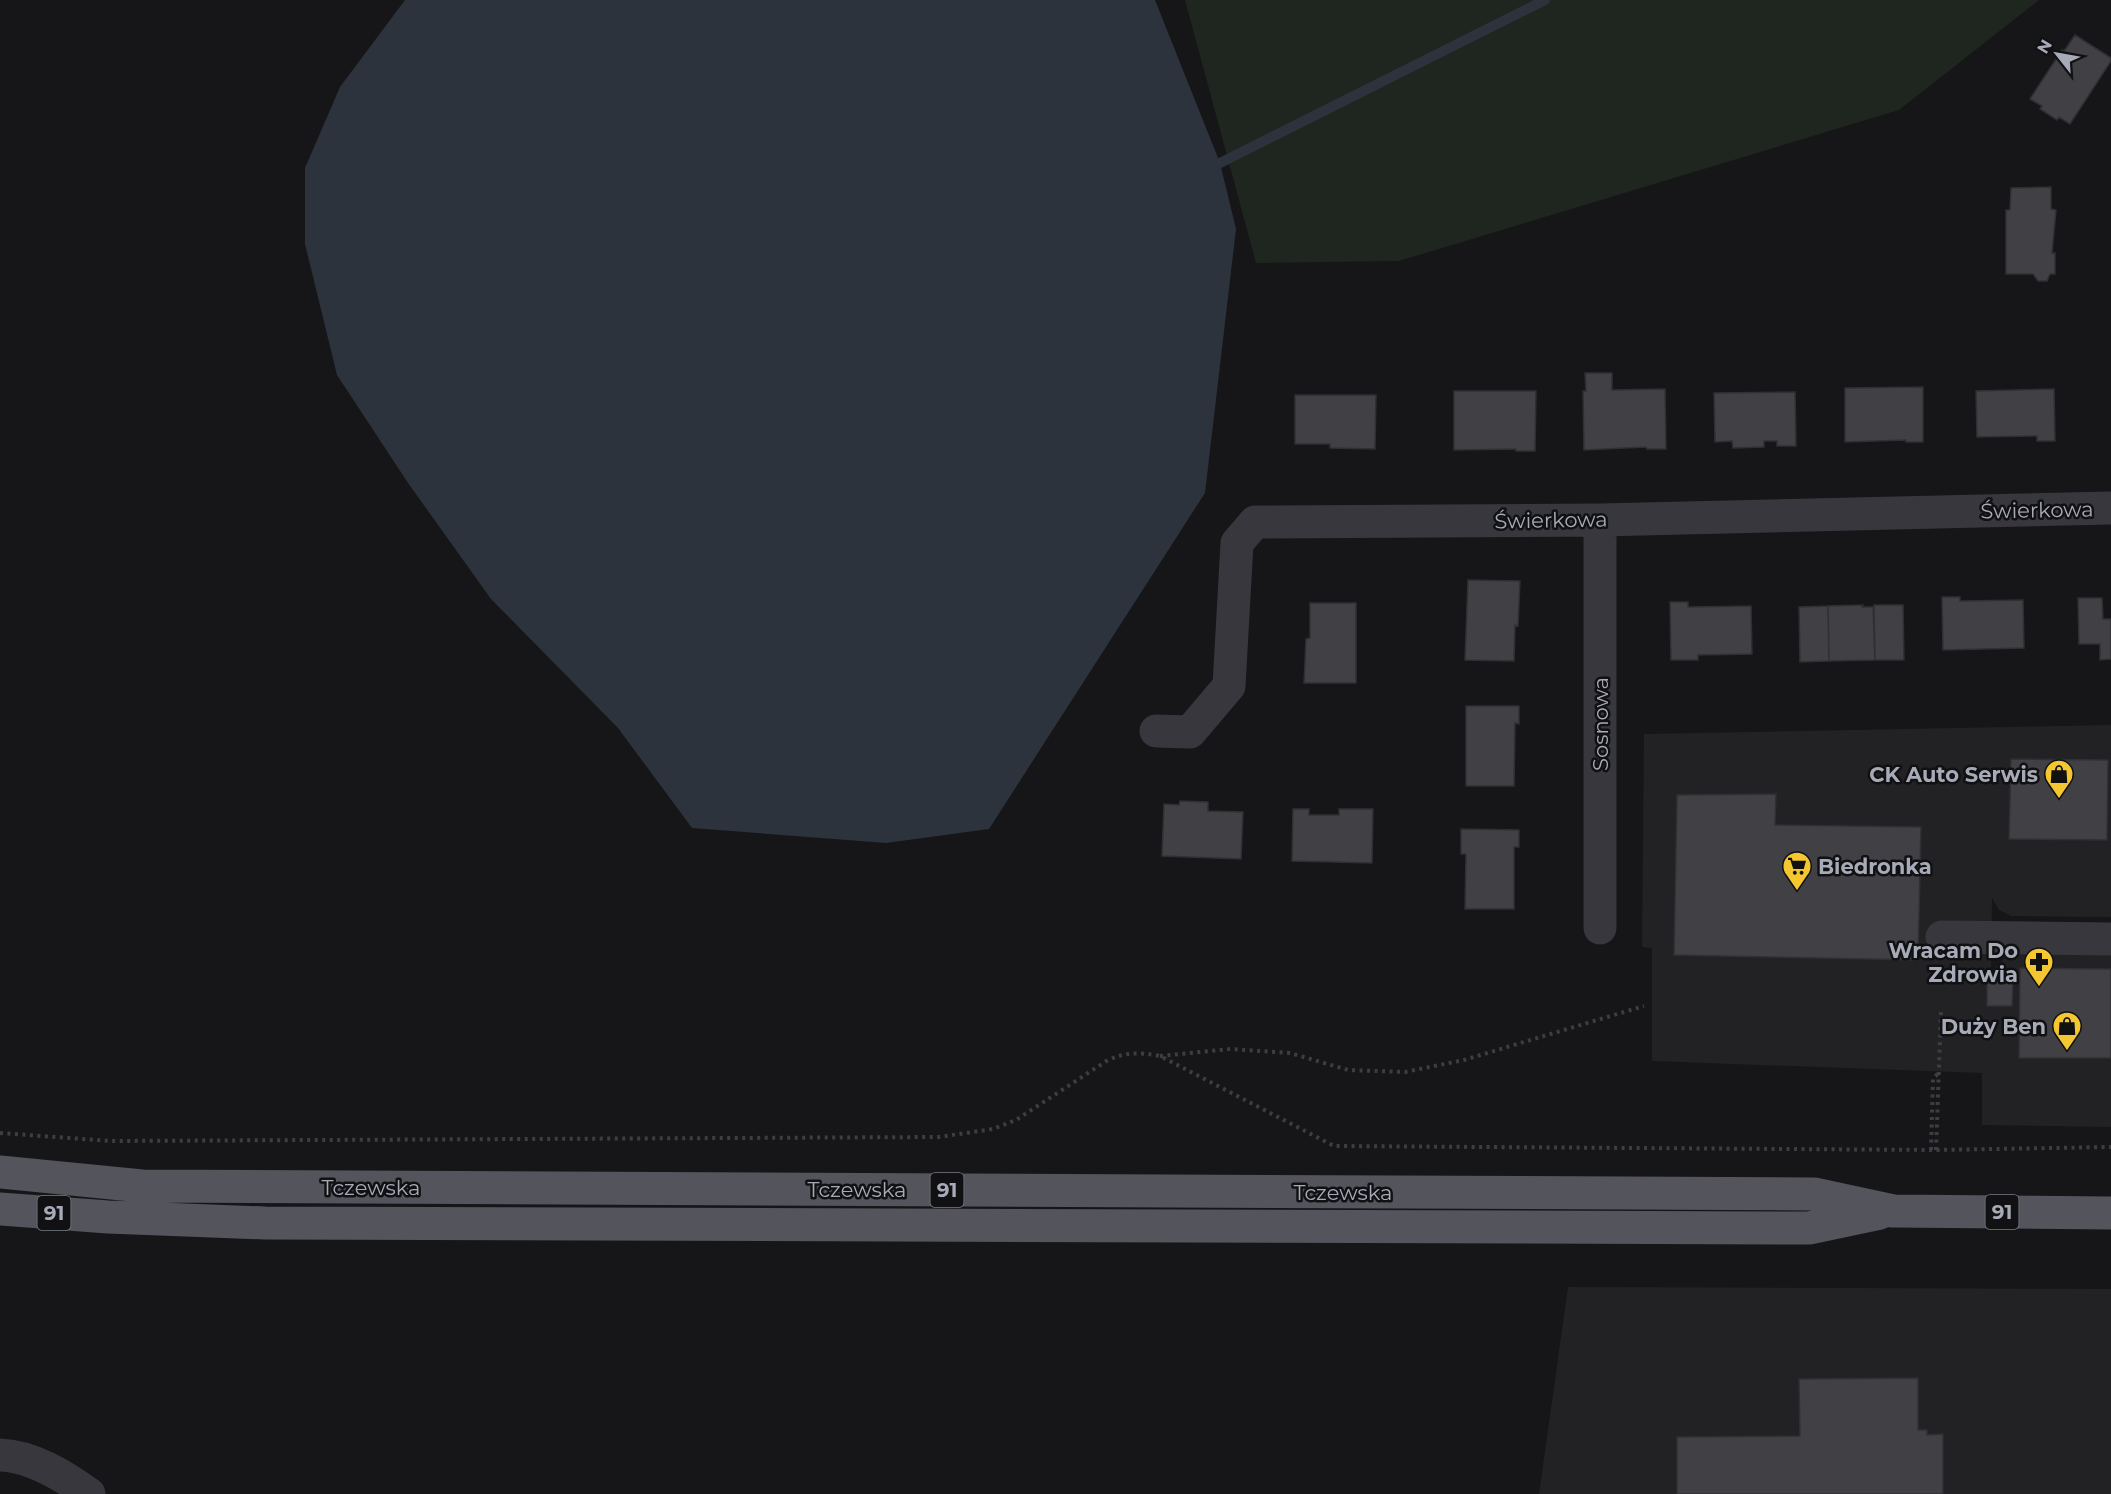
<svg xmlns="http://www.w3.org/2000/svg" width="2111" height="1494" viewBox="0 0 2111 1494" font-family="Montserrat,sans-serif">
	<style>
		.built { fill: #222225 }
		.green { fill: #1e261f }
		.water { fill: #2c333c }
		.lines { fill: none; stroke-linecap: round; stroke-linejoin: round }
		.stream { stroke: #2c333c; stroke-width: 10 }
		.building { fill: #404045; stroke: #303034; stroke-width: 1.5 }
		.path { stroke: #3d3e44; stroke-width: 4; stroke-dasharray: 3 4.5; stroke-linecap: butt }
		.minor { stroke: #37373d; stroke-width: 33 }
		.major { stroke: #53545c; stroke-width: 33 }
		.labels { text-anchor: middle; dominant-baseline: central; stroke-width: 5; stroke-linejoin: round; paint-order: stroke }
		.shield { fill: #111113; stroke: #7a7d86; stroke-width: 1.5 }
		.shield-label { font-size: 20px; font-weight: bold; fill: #a7abb8 }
		.street-label { font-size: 21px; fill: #a7abb8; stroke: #111113 }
		.poi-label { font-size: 21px; font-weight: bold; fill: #a7abb8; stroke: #111113; text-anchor: end }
	</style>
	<rect width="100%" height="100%" fill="#161618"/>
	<path class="built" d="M2111,725V917L2011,916L1999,910L1992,898L1991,971L2010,953L2111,954V1127L1982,1125V1073L1652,1061V948L1642,947L1644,734Z
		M1568,1287L2111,1289V1494H1539Z"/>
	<path class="green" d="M1185,0H2039L1899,110L1399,261L1256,263Z"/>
	<path class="water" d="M405,0H1155L1220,163L1236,229L1205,493L989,829L886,843L692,828L618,728L491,599L408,483L337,375L305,244V168L340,87Z"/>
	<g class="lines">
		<path class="stream" d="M1220,163L1545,0"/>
	</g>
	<path class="building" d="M2075,35L2111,58V61L2070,124L2059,117L2057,120L2040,109L2042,106L2030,99L2062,50L2064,51Z
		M2051,187V209L2056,210L2052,253H2055V274H2050L2047,281H2038L2033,274H2006V210H2010L2011,188Z
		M1585,373H1612V390L1665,389L1666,449H1647L1646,447L1584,450L1583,391H1586Z
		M1923,387V442H1906V440L1845,442V388Z
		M2054,389L2055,441H2037V436L1977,437L1976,391Z
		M1454,391H1536L1535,451H1516V449L1454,450Z
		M1795,392L1796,446H1777V441H1764V447L1733,448L1732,441L1715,442L1714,393Z
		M1295,395H1376L1375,449L1330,448V444H1295Z
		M1468,580L1520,581L1518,626L1515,625L1514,661L1465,660Z
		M1942,597H1960V601L2023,600L2024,648L1943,650Z
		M2078,598H2102L2103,619H2111V659L2100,660V644H2079Z
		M1670,602H1688V607L1751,606L1752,654L1698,655V660H1671Z
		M1310,603H1356V683H1304L1306,639L1310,638Z
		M1863,605L1862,607H1873L1875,660L1829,661L1828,606Z
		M1874,605H1903L1904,660H1875Z
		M1828,606L1829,661L1800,662L1799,607Z
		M1466,706H1519V724L1515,723L1514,786H1466Z
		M2011,759L2108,760L2107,840L2009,839Z
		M1776,794L1775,825L1921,827L1918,960L1674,955L1677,795Z
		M1180,801L1208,802V811L1243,812L1241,859L1162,856L1164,804L1179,805Z
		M1293,809H1309V815H1339V809H1373L1372,863L1292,861Z
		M1461,829L1519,830V847H1514V909H1465L1466,854H1461Z
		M2020,968L2111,969V1058H2019Z
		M1987,981H2013L2012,1006H1987Z
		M1918,1378V1430H1927V1435L1943,1434V1494H1677V1437L1800,1436L1799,1379Z"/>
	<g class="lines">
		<path class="path" d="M1160,1056L1231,1049L1290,1053L1348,1070L1405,1072L1464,1060L1644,1006
			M0,1133L111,1141L939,1137L993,1129L1016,1120L1108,1060C1126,1052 1140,1052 1160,1056L1334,1146L1936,1150L2111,1147
			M1931,1150L1933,1078L1939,1073
			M1936,1150L1941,1012"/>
		<path class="minor" d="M1600,520V928
			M1156,731L1190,732L1229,686L1237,543L1255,522L1600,520L2111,508
			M1942,937L2111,939
			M0,1455C32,1456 64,1476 89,1494"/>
		<path class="major" d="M0,1172L142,1186L1814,1194L1893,1211L2111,1213
			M0,1209L108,1217L265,1223L1809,1228L1880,1213"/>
	</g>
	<defs>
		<g id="shop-pin" transform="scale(1.5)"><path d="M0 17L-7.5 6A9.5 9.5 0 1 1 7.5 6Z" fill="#f4c731" stroke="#111113"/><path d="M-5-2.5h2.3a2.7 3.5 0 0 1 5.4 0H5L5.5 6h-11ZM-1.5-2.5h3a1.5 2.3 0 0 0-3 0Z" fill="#111"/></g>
		<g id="supermarket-pin" transform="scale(1.5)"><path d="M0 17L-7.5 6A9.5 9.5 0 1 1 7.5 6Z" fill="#f4c731" stroke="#111113"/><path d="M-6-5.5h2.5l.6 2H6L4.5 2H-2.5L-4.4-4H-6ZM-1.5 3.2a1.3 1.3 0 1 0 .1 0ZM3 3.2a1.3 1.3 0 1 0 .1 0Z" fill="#111"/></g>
		<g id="pharmacy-pin" transform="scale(1.5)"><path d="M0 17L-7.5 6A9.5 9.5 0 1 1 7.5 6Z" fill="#f4c731" stroke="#111113"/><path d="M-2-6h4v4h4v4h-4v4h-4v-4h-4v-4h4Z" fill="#111"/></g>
	</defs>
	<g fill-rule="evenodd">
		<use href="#shop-pin" x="2059" y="774"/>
		<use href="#supermarket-pin" x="1797" y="866"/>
		<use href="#pharmacy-pin" x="2039" y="962"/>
		<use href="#shop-pin" x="2067" y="1026"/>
	</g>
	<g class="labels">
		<g class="shield">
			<rect x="930.5" y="1173" width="33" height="34" rx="4.5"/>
			<rect x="1985.5" y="1195" width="33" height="34" rx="4.5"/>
			<rect x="37.5" y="1196" width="33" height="34" rx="4.5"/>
		</g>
		<g class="shield-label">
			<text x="947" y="1190">91</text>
			<text x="2002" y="1212">91</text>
			<text x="54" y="1213">91</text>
		</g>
		<g class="street-label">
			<text transform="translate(2037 510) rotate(-1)">Świerkowa</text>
			<text transform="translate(1551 520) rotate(-1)">Świerkowa</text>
			<text transform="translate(1600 724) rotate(-90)">Sosnowa</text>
			<text x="371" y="1187">Tczewska</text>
			<text x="857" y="1189">Tczewska</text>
			<text x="1343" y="1192">Tczewska</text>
		</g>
		<g class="poi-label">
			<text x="2038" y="774">CK Auto Serwis</text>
			<text x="1818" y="866" text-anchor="start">Biedronka</text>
			<text x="2018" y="950">Wracam Do<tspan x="2018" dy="24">Zdrowia</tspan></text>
			<text x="2046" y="1026">Duży Ben</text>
		</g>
	</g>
	<g transform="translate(2057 54) rotate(301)" stroke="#111113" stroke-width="4.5" paint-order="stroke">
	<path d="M0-4.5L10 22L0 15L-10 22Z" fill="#a7abb8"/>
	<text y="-9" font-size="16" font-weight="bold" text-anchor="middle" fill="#a7abb8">N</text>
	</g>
</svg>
